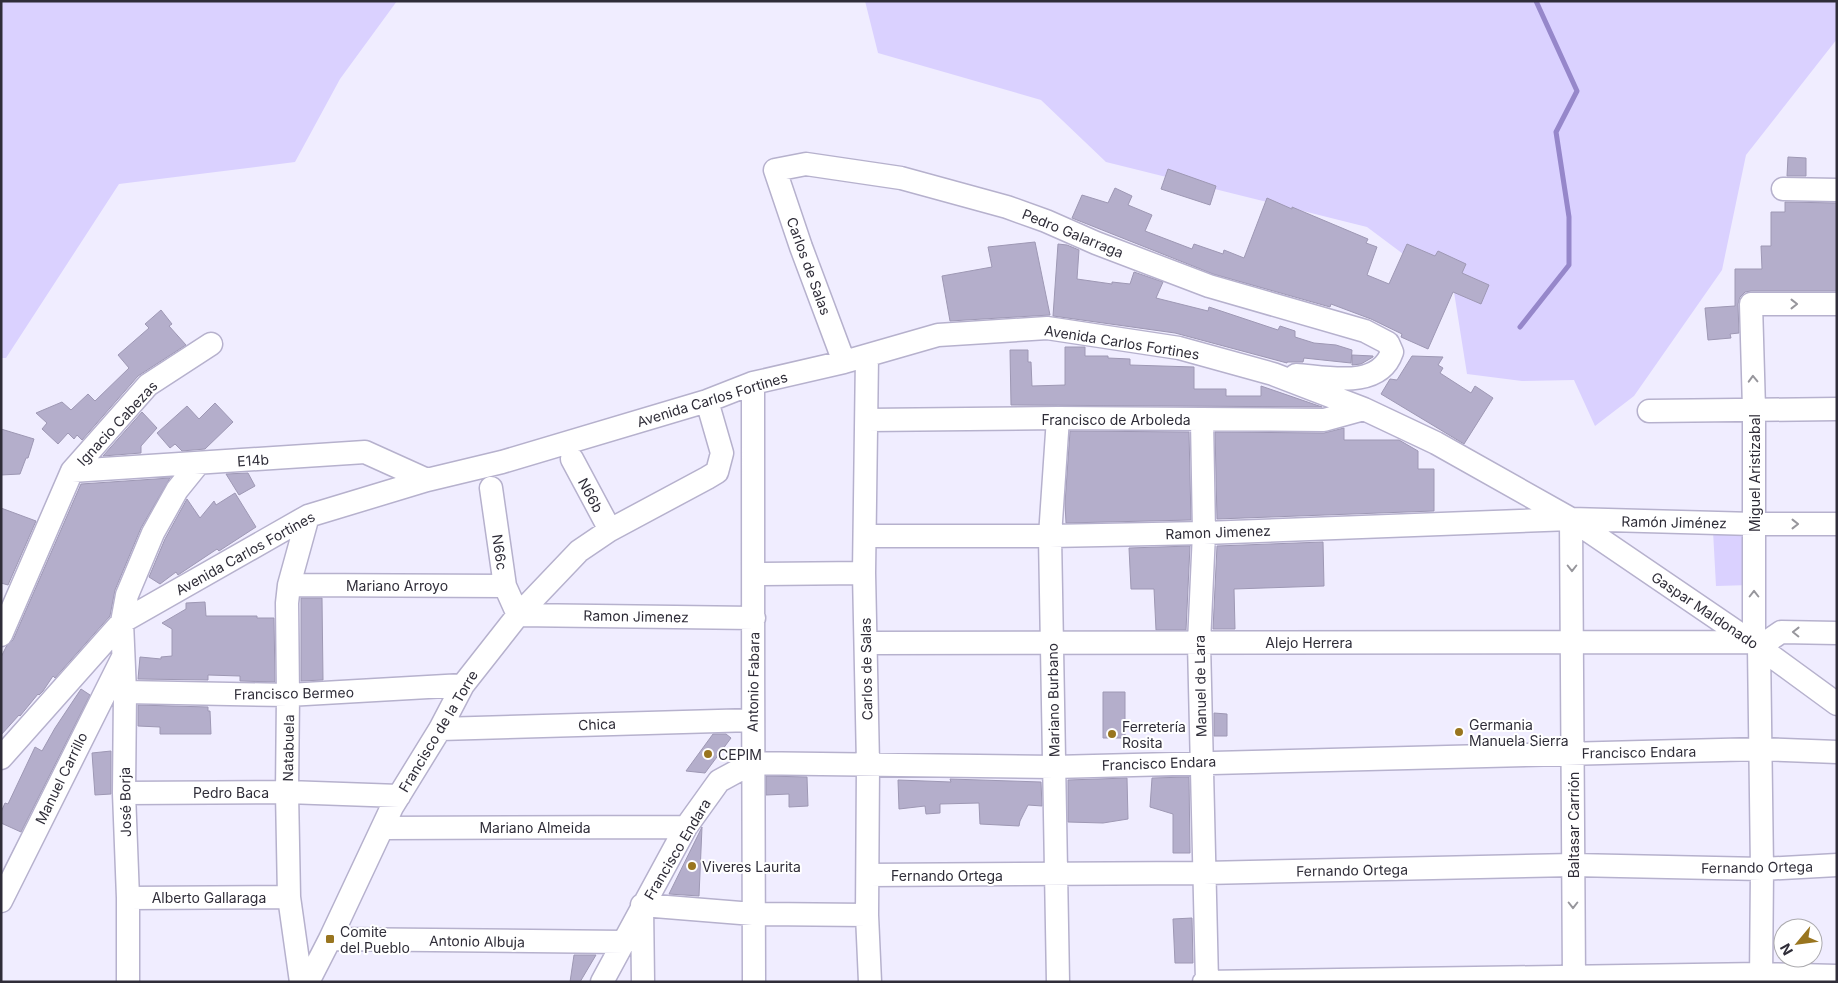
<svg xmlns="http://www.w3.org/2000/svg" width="1838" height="983" viewBox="0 0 1838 983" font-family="Inter,sans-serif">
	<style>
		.green { fill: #dad1ff }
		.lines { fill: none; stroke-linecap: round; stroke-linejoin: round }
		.stream { stroke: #9687ca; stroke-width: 5 }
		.building { fill: #b4aecb; stroke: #9e98b4 }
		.minor-casing { stroke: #b6b1cd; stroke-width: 25 }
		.minor { stroke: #fff; stroke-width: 22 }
		.oneway { stroke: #97969c }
		.poi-dot { fill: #99751f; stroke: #fff; stroke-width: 2 }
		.labels { text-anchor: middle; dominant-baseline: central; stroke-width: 4; stroke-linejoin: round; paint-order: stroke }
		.street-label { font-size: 14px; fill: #2f2d38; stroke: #fff }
		.poi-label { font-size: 14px; fill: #2f2d38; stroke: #fff; text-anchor: start }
	</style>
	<rect width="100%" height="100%" fill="#f0edff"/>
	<path class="green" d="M1,1H397L340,79L295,162L119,184L6,358H1Z
		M865,1H1837V39L1746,155L1722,270L1634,396L1595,426L1574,380L1522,381L1467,374L1454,292L1367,227L1106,162L1041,100L878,53Z
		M1749,529L1751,585L1716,586L1713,531Z"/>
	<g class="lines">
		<path class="stream" d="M1520,327L1569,265V217L1556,132L1577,91L1536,1"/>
	</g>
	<path class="building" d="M1788,157L1806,158V176H1787Z
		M1168,169L1216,186L1210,205L1161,189Z
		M1115,188L1132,196L1128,205L1152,215L1145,231L1192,249L1194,244L1223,254L1224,250L1244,258L1267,198L1292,209V207L1368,239L1366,243L1377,247L1367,275L1389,284L1407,244L1435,256L1438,251L1466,264L1462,273L1489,285L1481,304L1453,292L1428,349L1401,337L1402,334L1371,319L1331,304L1330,307L1213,274L1072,218L1082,195L1108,203Z
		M1785,202L1837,203V291H1751L1745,292L1740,297L1738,304L1739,333L1730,334L1731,338L1708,340L1705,308L1735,306V269H1762L1761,246H1771V212H1785Z
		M1035,242L1050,315L950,321L942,276L992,267L988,247Z
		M1058,244L1067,245L1079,250L1077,279L1112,284V282L1130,284L1134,272L1163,282L1156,298L1208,311L1209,307L1278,330L1280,326L1295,331V337L1314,343L1336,345L1352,350L1351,363L1304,358L1303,362H1287V363L1175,333L1053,316Z
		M161,310L172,324L169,326L186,345L138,376L82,440L77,435L74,439L68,433L58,444L42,429L47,423L36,413L62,402L71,410L88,394L95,401L129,368L118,355L149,328L145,324Z
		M1065,347H1085V356H1108V358L1130,359V365L1194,367V389H1226V396H1261V386L1322,407L1011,405L1010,350H1028V362H1031L1032,386L1065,385Z
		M1352,355L1373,356V357L1361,364L1352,365Z
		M1412,356L1443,357L1438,365L1443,368L1440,373L1471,393L1475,386L1493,398L1464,444L1381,394L1390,379L1397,380Z
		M215,403L233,422L205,449L182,451L175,444L170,448L157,433L187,406L199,419Z
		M142,412L157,428L141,446V453L103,456Z
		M1344,428V440H1399L1418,451V469H1434V511L1217,519L1215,432L1324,433Z
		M1,429L34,439L28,458H26L20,474L1,475Z
		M1070,431L1189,432L1191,520L1066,523L1065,503Z
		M248,473L255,486L239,495L226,474Z
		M170,478L141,528L115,590L110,616L55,678L53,676L43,691L39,695L38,694L20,716L19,715L1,735V657L6,647L13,640L81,484Z
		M235,493L256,527L219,551L217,549L178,575L176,572L160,584L149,577L165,539L187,499L200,518L214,501L216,505Z
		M1,508L36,521L8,585L1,583Z
		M1323,542L1324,586L1234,589L1235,629H1213L1217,546Z
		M1190,546L1186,630H1156L1154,589H1131L1129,548Z
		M301,598H322L323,680L301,681Z
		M205,602L206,616H257V618H274L275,682L240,681V676L208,675V680L138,679L140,657L161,659V657L172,656V629L162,623L186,609V603Z
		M81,689L90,695L21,832L1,823V812L5,803L8,804L35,747L42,751L55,728Z
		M1103,692H1125V738H1103Z
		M138,705L208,707V711H210L211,734H160V727L138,726Z
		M1214,713L1227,714V736H1214Z
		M713,734H726L731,738L705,773L686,771Z
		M111,751V794L95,795L92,753Z
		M766,776L807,777L808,806L789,807V794L766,795Z
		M1188,777H1189L1190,853H1173V814L1150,807L1152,778Z
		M1127,778L1128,819L1103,823L1068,822V780Z
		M950,779L1041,782L1042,806L1028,805L1020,821L1019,826L980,824L979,803L940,804V813L926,814L925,806L899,809L898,780L951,782Z
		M702,827L699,896L669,894Z
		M1192,918L1193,963H1175L1173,919Z
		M574,955H596L580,982H570Z"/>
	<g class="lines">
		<g class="minor-casing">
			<path id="minor" d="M1783,189L1837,190
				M867,356L864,573L868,764L867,915L870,982
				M844,362L801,247L775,170L806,164L901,178L1007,207L1046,221L1096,243L1209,286L1365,331L1388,343L1392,352C1379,390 1327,377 1296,375
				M753,383C754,583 752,782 754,982
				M1649,411L1837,409
				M1058,418L1050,536L1058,982
				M867,420L1058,418L1324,420L1364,409
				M1202,420L1204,533L1199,643L1207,982
				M572,459L610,530
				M72,471L365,452L427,480
				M491,488L505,586L518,615L754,618
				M1571,519L1574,982
				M865,536H1050L1204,533L1571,519L1754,524H1837
				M754,574L864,573
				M289,585L505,586
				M1,635L72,471L148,385L211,344
				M866,643L1752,642L1754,637V409L1751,304H1837
				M125,692L288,695L463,685
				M440,729L753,720
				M1,758L122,622L308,516L427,480L502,462L707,401L753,383L844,362L938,335L1047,328L1179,348L1273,374L1364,409L1436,443L1571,519L1759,647L1837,704
				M124,793L287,792L399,796
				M383,828L686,827
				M868,875L1204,873L1573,865L1762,869L1837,865
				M128,898L289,897
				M1,901L123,657
				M330,939L624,942
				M128,982V898L124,793L125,692L122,622L127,595L153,533L177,490L198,464
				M301,982L289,897L287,792L288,695L287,603L289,585L308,516
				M308,982L330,939L392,807L440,729L463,685L518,615L579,551L610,530L707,478L717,472L722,453L707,401
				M602,982L686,827L719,781L752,763L1054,767L1760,749L1837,752
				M643,982L642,905L753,914L867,915
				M1204,982L1761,974L1837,976
				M1761,982L1762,869L1759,647L1781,632L1837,633"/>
		</g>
		<use href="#minor" class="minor"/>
	</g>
	<defs><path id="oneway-chevron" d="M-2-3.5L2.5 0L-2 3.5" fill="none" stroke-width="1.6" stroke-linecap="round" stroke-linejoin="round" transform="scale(1.25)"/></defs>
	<g class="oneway">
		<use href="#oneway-chevron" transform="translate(1794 304)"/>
		<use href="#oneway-chevron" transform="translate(1753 379) rotate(-92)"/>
		<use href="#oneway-chevron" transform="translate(1795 524)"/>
		<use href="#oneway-chevron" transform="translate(1572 568) rotate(90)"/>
		<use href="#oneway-chevron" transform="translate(1754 594) rotate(-90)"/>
		<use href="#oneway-chevron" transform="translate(1796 632) rotate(-179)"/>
		<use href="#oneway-chevron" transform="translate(1573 905) rotate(90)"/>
	</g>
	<g class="poi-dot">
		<circle cx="1459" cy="732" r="5"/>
		<circle cx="1112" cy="734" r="5"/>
		<circle cx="708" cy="754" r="5"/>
		<circle cx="692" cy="866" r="5"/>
		<rect x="325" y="934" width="10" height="10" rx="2.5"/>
	</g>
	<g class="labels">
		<g class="street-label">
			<text transform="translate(1073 233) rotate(22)">Pedro Galarraga</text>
			<text transform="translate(809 266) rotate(70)">Carlos de Salas</text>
			<text transform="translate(1122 342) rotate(9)">Avenida Carlos Fortines</text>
			<text transform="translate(712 399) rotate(-17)">Avenida Carlos Fortines</text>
			<text x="1116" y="419">Francisco de Arboleda</text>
			<text transform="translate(117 423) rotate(-47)">Ignacio Cabezas</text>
			<text transform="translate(253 460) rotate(-4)">E14b</text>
			<text transform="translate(1754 473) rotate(-90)">Miguel Aristizabal</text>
			<text transform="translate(591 495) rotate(62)">N66b</text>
			<text transform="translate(1674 522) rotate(1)">Ramón Jiménez</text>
			<text transform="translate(1218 532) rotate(-2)">Ramon Jimenez</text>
			<text transform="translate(500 552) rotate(82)">N66c</text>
			<text transform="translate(245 553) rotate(-29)">Avenida Carlos Fortines</text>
			<text x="397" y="585">Mariano Arroyo</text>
			<text transform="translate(1705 610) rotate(34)">Gaspar Maldonado</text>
			<text transform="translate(636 616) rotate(1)">Ramon Jimenez</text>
			<text x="1309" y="642">Alejo Herrera</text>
			<text transform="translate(866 669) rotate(-91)">Carlos de Salas</text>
			<text transform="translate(753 682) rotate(-89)">Antonio Fabara</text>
			<text transform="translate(1200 686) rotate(-91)">Manuel de Lara</text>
			<text transform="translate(294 693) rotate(-1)">Francisco Bermeo</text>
			<text transform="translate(1053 700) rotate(-91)">Mariano Burbano</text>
			<text transform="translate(597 724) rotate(-2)">Chica</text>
			<text transform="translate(438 731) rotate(-59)">Francisco de la Torre</text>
			<text transform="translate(288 748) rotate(-89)">Natabuela</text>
			<text transform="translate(1639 752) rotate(-1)">Francisco Endara</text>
			<text transform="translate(1159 763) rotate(-2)">Francisco Endara</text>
			<text transform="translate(61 778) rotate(-64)">Manuel Carrillo</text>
			<text x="231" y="792">Pedro Baca</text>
			<text transform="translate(125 802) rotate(-91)">José Borja</text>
			<text transform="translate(1573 825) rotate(-90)">Baltasar Carrión</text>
			<text x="535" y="827">Mariano Almeida</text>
			<text transform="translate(677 849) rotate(-59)">Francisco Endara</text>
			<text transform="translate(1757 867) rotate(-1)">Fernando Ortega</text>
			<text transform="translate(1352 870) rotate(-1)">Fernando Ortega</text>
			<text x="947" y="875">Fernando Ortega</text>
			<text x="209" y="897">Alberto Gallaraga</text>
			<text transform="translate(477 941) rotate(1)">Antonio Albuja</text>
		</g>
		<g class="poi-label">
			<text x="1469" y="724">Germania<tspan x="1469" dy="16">Manuela Sierra</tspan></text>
			<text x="1122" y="726">Ferretería<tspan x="1122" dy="16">Rosita</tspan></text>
			<text x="718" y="754">CEPIM</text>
			<text x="702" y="866">Viveres Laurita</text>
			<text x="340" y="931">Comite<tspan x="340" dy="16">del Pueblo</tspan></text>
		</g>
	</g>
	<rect width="1838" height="983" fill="none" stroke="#2f2d38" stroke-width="5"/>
	<g transform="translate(1798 943) rotate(241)"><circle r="24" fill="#ffffff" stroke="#acabaf"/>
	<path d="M0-4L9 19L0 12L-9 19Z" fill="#99751f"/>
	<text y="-8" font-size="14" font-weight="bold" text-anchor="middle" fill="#2f2d38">N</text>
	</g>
</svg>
